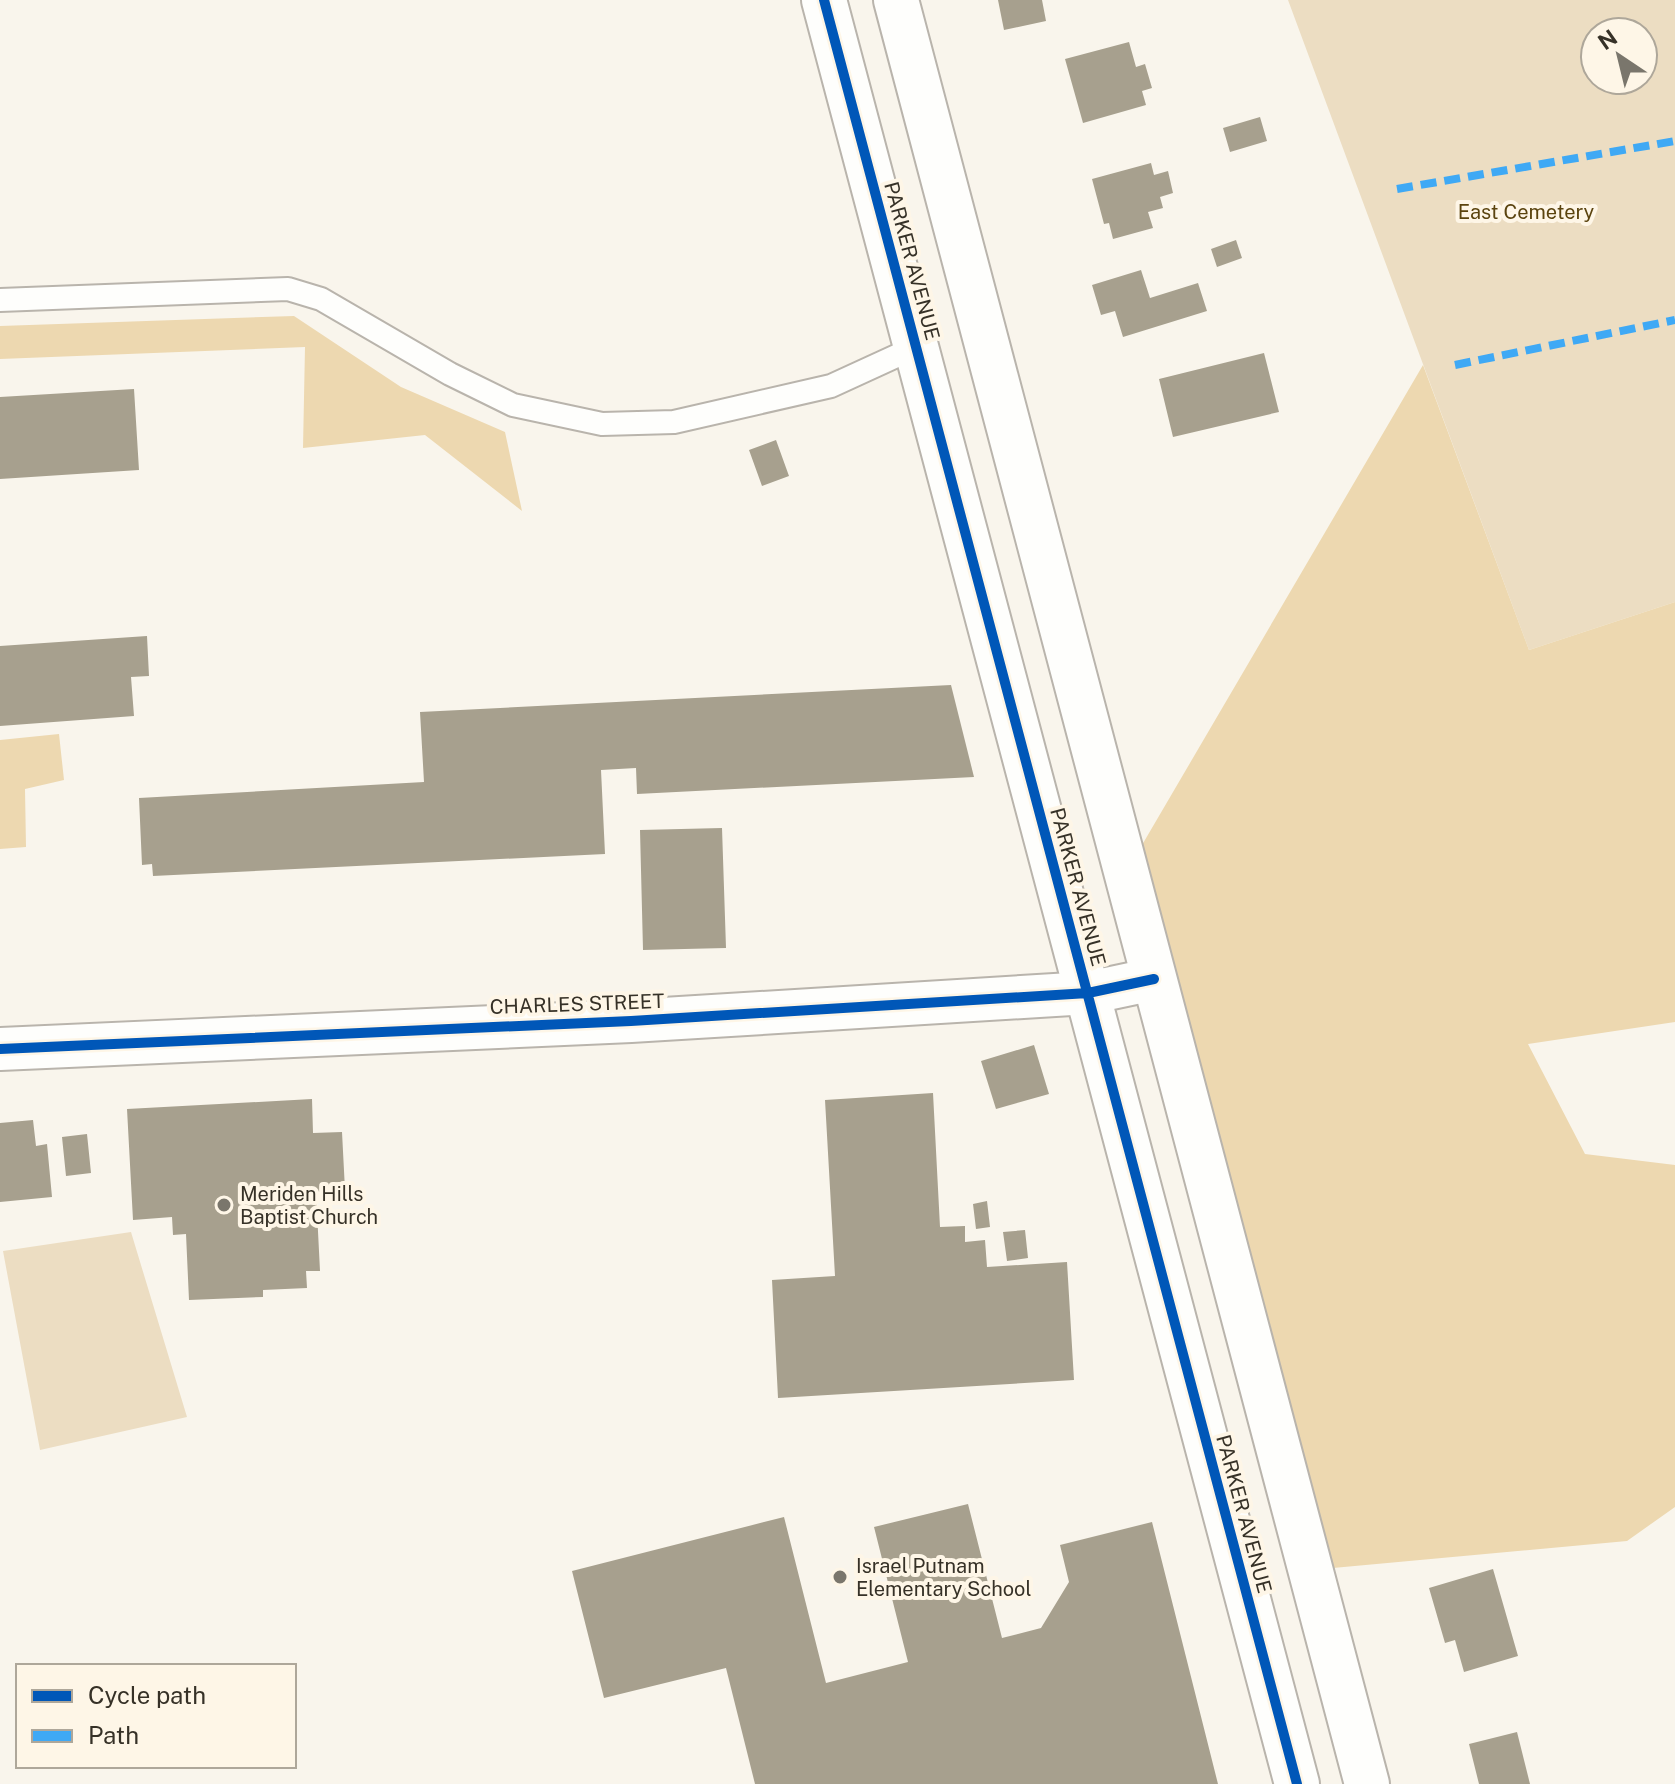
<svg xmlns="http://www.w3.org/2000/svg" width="1675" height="1784" viewBox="0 0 1675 1784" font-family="'Public Sans',sans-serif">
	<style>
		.green { fill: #ecddc2; fill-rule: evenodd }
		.forest { fill: #edd8b0 }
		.building { fill: #a7a08e }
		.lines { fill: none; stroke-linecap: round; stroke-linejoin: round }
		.lane-casing { stroke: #b9b4ac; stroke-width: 26 }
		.street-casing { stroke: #b9b4ac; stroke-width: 46 }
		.secondary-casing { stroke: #b9b4ac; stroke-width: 48 }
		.lane { stroke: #fefefc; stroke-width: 22 }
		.street { stroke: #fefefc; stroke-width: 42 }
		.secondary { stroke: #fefefc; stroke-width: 44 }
		.quiet { stroke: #3fa9f5; stroke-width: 8; stroke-dasharray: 16 8; stroke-linecap: butt }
		.cycleway-casing { stroke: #fef6e7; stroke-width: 15 }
		.cycleway { stroke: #0057b8; stroke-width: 10 }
		.poi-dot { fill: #7a766c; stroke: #fef6e7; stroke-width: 3 }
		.labels { text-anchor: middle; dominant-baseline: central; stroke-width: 8; stroke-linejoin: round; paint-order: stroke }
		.park-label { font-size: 20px; fill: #5b440f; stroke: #fef6e7 }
		.street-label { font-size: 20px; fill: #363127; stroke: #fef6e7 }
		.poi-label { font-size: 20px; fill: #363127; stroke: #fef6e7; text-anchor: start }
	</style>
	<rect width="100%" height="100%" fill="#f9f5ec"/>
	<path class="green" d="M1288,0H1675V602L1529,650ZM1595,32H1643V80H1595Z
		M131,1232L187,1417L40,1450L3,1251Z"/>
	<path class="forest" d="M294,316L401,387L505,432L522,511L425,435L303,448L305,347L0,359V326Z
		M1423,365L1529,650L1675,602V1022L1528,1044L1585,1154L1675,1165V1507L1627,1541L1333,1568L1142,845Z
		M59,734L64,780L25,789L26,847L0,849V740Z"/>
	<path class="building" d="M998,0H1042L1046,21L1004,30Z
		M1129,42L1136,67L1145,64L1152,88L1142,91L1146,105L1083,123L1065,59Z
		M1260,117L1267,141L1230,152L1223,128Z
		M1151,163L1154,175L1168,171L1173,193L1160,197L1163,208L1148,212L1153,228L1113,239L1109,223L1104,224L1092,179Z
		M1236,240L1242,258L1217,267L1211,249Z
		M1141,270L1150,298L1198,283L1207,311L1123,337L1115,311L1101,315L1092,285Z
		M1264,353L1279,412L1173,437L1159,379Z
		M134,389L139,470L0,479V397Z
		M776,440L789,476L762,486L749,450Z
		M147,636L149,676L131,677L134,716L0,726V646Z
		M951,685L974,777L637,794L636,768L601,770L605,854L153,876L152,864L142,865L139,798L424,782L420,712Z
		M722,828L726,948L643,950L640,830Z
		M1034,1045L1049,1094L996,1109L981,1061Z
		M933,1093L940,1227L965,1226V1242L985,1240L987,1267L1067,1262L1074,1380L778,1398L772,1280L835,1276L825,1100Z
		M312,1099L313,1133L342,1132L345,1190L316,1192L320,1271H306L307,1288L263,1290V1297L189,1300L186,1234L173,1235L172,1217L133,1220L127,1109Z
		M33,1120L36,1146L47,1144L52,1197L0,1202V1123Z
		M87,1134L91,1173L66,1176L62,1137Z
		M987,1201L990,1227L976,1229L973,1204Z
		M1025,1230L1028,1258L1007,1261L1003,1232Z
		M968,1504L1002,1638L1041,1628L1069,1582L1060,1545L1152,1522L1218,1784H755L726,1668L604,1698L572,1571L784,1517L826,1683L908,1662L874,1527Z
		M1493,1569L1518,1656L1464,1672L1455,1640L1445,1643L1429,1588Z
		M1517,1732L1530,1784H1479L1469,1744Z"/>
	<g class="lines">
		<g class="lane-casing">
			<path id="lane" d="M0,300L288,289L321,299L450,374L513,405L602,424L674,422L831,386L916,347"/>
		</g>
		<g class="street-casing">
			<path id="street" d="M0,1049L631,1021L1088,993L1154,979"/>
		</g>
		<g class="secondary-casing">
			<path id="secondary" d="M824,0L1297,1784
				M896,0L1367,1784"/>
		</g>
		<use href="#lane" class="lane"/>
		<use href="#street" class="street"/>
		<use href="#secondary" class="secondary"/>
		<path class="quiet" d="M1397,189L1675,141
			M1455,365L1675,320"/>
		<g class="cycleway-casing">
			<path id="cycleway" d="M824,0L1297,1784
				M0,1049L631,1021L1088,993L1154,979"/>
		</g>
		<use href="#cycleway" class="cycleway"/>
	</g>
	<g class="poi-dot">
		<circle cx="224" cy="1205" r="8"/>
		<circle cx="840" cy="1577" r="8"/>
	</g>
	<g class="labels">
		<g class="park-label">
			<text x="1526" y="212">East Cemetery</text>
		</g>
		<g class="street-label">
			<text transform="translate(912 261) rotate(75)">PARKER AVENUE</text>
			<text transform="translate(1078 887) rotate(75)">PARKER AVENUE</text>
			<text transform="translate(577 1004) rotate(-2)">CHARLES STREET</text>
			<text transform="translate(1244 1514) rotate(75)">PARKER AVENUE</text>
		</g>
		<g class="poi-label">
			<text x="240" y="1194">Meriden Hills<tspan x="240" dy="23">Baptist Church</tspan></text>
			<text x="856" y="1566">Israel Putnam<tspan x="856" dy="23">Elementary School</tspan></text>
		</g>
	</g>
	<rect x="16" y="1664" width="280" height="104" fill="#fef6e7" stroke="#aea79a" stroke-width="2"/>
	<rect x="32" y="1690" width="40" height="12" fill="#0057b8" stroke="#aea79a" stroke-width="2"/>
	<text x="88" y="1704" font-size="24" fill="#363127">Cycle path</text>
	<rect x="32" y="1730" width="40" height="12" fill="#3fa9f5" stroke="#aea79a" stroke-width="2"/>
	<text x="88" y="1744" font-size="24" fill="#363127">Path</text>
	<g transform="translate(1619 56) rotate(325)"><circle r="38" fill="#fef6e7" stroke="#aea79a" stroke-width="2"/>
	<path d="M0-6L14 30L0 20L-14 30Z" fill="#7a766c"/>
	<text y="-12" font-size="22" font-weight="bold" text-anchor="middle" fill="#363127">N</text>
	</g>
</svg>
